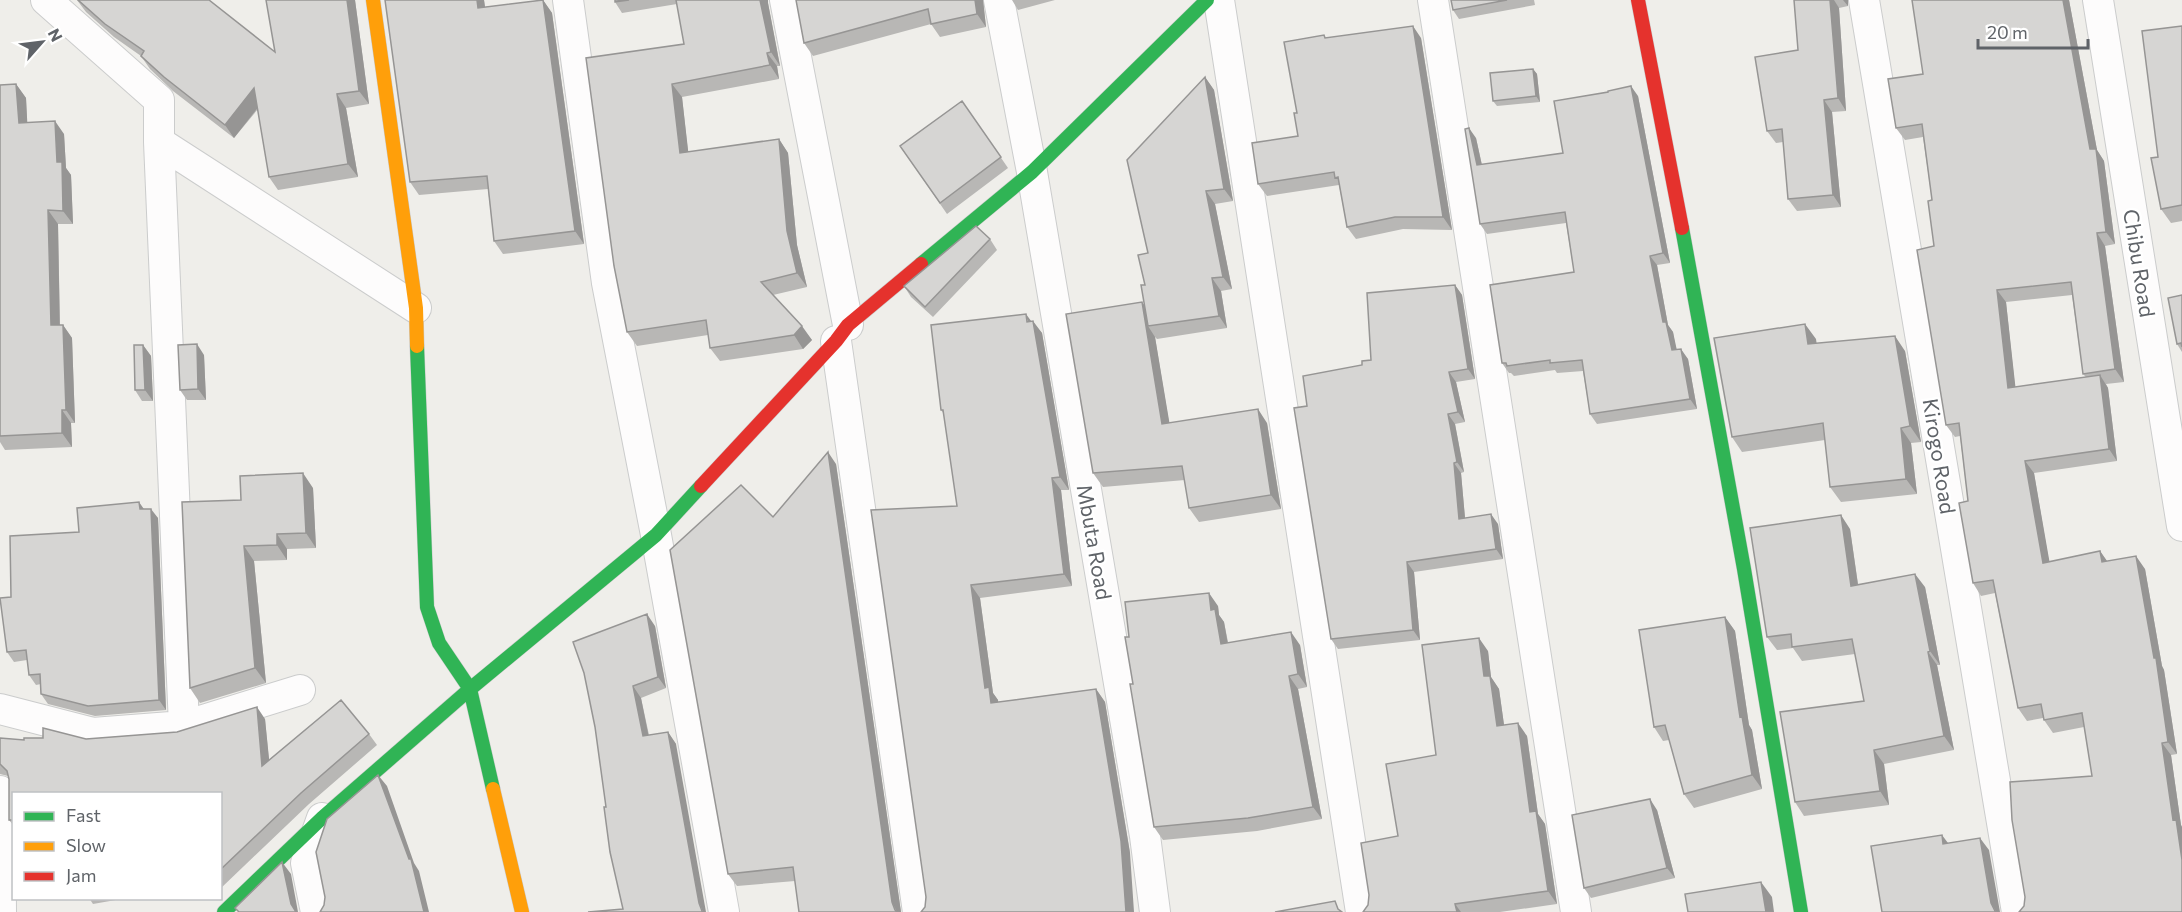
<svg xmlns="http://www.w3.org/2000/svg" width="2182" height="912" viewBox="0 0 2182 912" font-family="Commissioner,sans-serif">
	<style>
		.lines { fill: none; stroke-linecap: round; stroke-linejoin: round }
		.street-casing { stroke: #cbcccc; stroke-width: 32 }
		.fast-casing { stroke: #cacacb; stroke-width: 15 }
		.slow-casing { stroke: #cacacb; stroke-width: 15 }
		.jam-casing { stroke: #cacacb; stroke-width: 15 }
		.street { stroke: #fdfcfc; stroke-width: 30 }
		.fast { stroke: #30b455; stroke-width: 14 }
		.slow { stroke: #ff9f0a; stroke-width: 14 }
		.jam { stroke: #e5322d; stroke-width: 14 }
		.wall { fill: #b8b7b5; fill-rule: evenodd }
		.shaded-wall { fill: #969594 }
		.building { fill: #d6d5d3; stroke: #969594; stroke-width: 1.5 }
		.labels { text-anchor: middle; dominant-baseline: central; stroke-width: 5; stroke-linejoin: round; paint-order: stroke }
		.street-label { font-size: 21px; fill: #5f6368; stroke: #fff }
	</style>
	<rect width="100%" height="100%" fill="#efeeea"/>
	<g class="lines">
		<g class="street-casing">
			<path id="street" d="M46,0L159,100V142L416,308
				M568,0L607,283L656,535L724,912
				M785,0L848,325
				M999,0L1032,172L1145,836L1155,912
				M1219,0L1361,912
				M1433,0L1576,912
				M1864,0L2017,912
				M2098,0L2182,526
				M159,142L184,726
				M836,341L918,912
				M0,709L93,733L184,726L300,690
				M0,791L1,912
				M316,912L306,863L322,818"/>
		</g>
		<g class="fast-casing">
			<path id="fast" d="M1682,228L1744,569L1801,912
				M921,264L1032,172L1207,0
				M417,346L427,607L439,643L470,689L493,789
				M224,912L322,818L470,689L656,535L701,486"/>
		</g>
		<g class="slow-casing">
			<path id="slow" d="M373,0L416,308L417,346
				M493,789L522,912"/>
		</g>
		<g class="jam-casing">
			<path id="jam" d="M1638,0L1682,228
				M701,486L836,341L848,325L921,264"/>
		</g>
		<use href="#street" class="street"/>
		<use href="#fast" class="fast"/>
		<use href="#slow" class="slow"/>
		<use href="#jam" class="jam"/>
	</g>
	<path class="wall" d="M77,0L275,52L266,0H355L369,104L346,108L358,177L278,190L269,177L258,109L234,138L173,91L150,69L141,56L114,37L86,12Z
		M385,0H484L485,7L543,0L552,13L584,244L503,254L494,241L488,189L419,195L410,182Z
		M615,0H768V3L780,66H777L779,79L682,97L688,152L779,139L788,153L797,245L807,287L773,295L812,340L803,349L720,361L710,348L708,335L637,346L627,332L614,266L684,44L677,4L622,13L615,2Z
		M796,0H983L986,27L940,37L931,24L813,56L804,43Z
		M1012,0H1055L1018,10Z
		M1451,0H1534L1535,5L1459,19L1453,10Z
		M1794,0H1848V6L1839,8L1846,111L1832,112L1841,207L1797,211L1788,199L1783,142L1776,143L1767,131L1798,50Z
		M1912,0H2069L2097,150L2104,161L2115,244L2105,246L2124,382L2106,384L2108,388L2117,461L2034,473L2049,562L2100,551L2107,561L2145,569L2162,666L2164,670L2177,754L2171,755L2181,825L2182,827V912L2024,906L2092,776L2084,727L2053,733L2044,720L2043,718L2027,721L2018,708L1995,593L1981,596L1973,583L1968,501L1960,436L1955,437L1946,425L1932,200L1923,137L1905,140L1896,128L1923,74ZM2072,295L2083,374L2086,377L2015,387L2006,302Z
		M2182,26V221L2171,223L2161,209L2158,157Z
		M1326,38H1421L1452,230L1403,229L1356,239L1347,227L1339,185L1267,196L1258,184L1298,136L1297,113Z
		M1533,69L1537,74L1540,102L1497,106L1493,101Z
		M1205,77L1214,90L1233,201L1215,204L1232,289L1221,291L1227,328L1157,339L1155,337L1169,423H1267L1281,509L1199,522L1189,508L1185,480L1103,487L1093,473L1142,302L1144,305L1145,285L1148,253Z
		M16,84L26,98L27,122L64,134L66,168L71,175L73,224H58L60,325H63L72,338L75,423H71L72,447L5,450L0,442V85Z
		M1638,96L1670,263L1657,265L1668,325L1673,332L1676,350L1688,359L1697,409L1597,424L1590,414L1583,371L1557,373L1555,370L1514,376L1511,373H1509L1502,363L1574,272L1566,223L1487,234L1480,224L1476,138L1482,165L1563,153Z
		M962,101L1008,168L947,214L900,146Z
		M990,239L997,250L933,317L911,297L904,286Z
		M1455,285L1462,295L1475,379L1456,382L1465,422L1455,424L1464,472L1461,473L1465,518L1498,524L1503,559L1414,572L1420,640L1338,649L1331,639L1307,406L1362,365L1371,360Z
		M2182,295V352L2177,344Z
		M1031,321L1042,333L1069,490H1061L1072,586L980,598L993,693L998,700V702L1096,689L1105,702L1130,853L925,907L957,506L944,414L941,410Z
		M1816,339V344L1905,351L1921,442L1911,443L1917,494L1841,502L1830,487L1825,440L1742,452L1732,437Z
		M143,345L151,356L153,401H142L135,390Z
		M204,355L206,400H187L180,390Z
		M836,464L901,912H799L795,881L737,886L728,874L773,517Z
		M313,488L316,548L287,549V560L254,561L266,683L200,703L190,688L241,500Z
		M144,509L158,518L166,710L95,716L48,704L41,694V684L36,685L29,675L27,660L14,662L7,652L11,597L79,532Z
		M1850,529L1858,584L1925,587L1940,665H1937L1954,750L1884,764L1889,805L1804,816L1795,802L1864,701L1855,654L1802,661L1793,648L1777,650L1767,637Z
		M1218,606L1219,615L1224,622L1228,642L1300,645L1307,687L1298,689L1322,819L1257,831L1163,840L1154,827L1133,684L1129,637Z
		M1725,617L1735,631L1749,725L1752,730L1762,789L1694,808L1684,794L1669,740L1663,741L1654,727Z
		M655,626L666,688L641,698L649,735L668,732L676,744L623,909L606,807L595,727Z
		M1488,651L1491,677L1499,689L1504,725L1527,736L1538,814L1545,824L1557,904L1500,912H1363L1368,905L1398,836L1436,755Z
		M265,719L269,761L369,734L377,745L309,804L220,889V794H14V826L9,820V779L8,776L0,774V738L24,740L86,739L177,732Z
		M1657,810L1675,878L1591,898L1584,888Z
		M89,898H127L93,904Z"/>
	<path class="shaded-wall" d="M347,0H355L369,104L359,91Z
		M477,0H484L487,21L478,8Z
		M543,0L552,13L584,244L575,231Z
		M760,0H768V3L780,66L771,52Z
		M975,0H983L986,27L977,14Z
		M1830,0H1834L1839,8L1846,111L1838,98Z
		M1843,0H1848V6Z
		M2063,0H2069L2097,150L2104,161L2115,244L2106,232L2090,149Z
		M1413,26L1421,38L1452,230L1443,217Z
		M767,53L777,66L779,79L770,65Z
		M1533,69L1537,74L1540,102L1536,96Z
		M1205,77L1214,90L1233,201L1224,189Z
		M16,84L26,98L28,136L19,123Z
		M672,84L682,97L690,167L680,153Z
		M1631,86L1638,96L1670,263L1663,253Z
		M254,88L263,101L234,138L225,125Z
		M337,94L346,108L358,177L348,164Z
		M1824,100L1832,112L1841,207L1833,195Z
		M55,121L64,134L66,168L71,175L73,224L63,211L57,162Z
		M1469,128L1476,138L1484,175L1477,165Z
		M779,139L788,153L797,245L807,287L797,273L787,231Z
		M1206,191L1215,204L1232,289L1223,277Z
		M48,210L58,224L60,339L51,325Z
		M2097,233L2105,246L2124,382L2115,369Z
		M1650,256L1657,265L1668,325L1673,332L1679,360L1672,350L1663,322Z
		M1212,278L1221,291L1227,328L1219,316Z
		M1455,285L1462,295L1475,379L1468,369Z
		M1997,290L2006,302L2017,401L2008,388Z
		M1142,302L1152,316L1148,326L1155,337L1172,438L1162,424Z
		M1026,314L1034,325L1033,321L1042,333L1069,490L1060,477Z
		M1805,324L1816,339L1819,360L1808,344Z
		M63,325L72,338L75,423L66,410Z
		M802,326L812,340L803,349L794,335Z
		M1895,336L1905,351L1921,442L1910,426Z
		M197,344L204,355L206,400L198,389Z
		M143,345L151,356L153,401L145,390Z
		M1681,349L1688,359L1697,409L1690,399Z
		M1449,372L1456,382L1465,422L1458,412Z
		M2100,375L2108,388L2117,461L2109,449Z
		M1258,409L1267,423L1281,509L1271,495Z
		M62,410L71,423L72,447L62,433Z
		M1448,414L1455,424L1464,472L1457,462Z
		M1901,428L1911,443L1917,494L1906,479Z
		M828,452L836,464L901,912H897L892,902Z
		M2025,461L2034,473L2052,576L2043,563Z
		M1454,463L1461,473L1466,529L1459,519Z
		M303,473L313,488L316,548L306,533Z
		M1052,478L1061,490L1072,586L1064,574Z
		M139,502L146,512L140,509Z
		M151,509L158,518L166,710L159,700Z
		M1491,514L1498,524L1503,559L1496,549Z
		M1841,515L1850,529L1860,599L1851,586Z
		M277,534L287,549V560L277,545Z
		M244,546L254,561L266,683L255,668Z
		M2100,551L2109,564L2102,562Z
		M2136,556L2145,569L2162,666L2164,670L2177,754L2168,742Z
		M1407,562L1414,572L1420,640L1413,630Z
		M1915,574L1925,587L1940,665L1930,651Z
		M971,585L980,598L993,693L998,700L1000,715L991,703L985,688Z
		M1209,593L1218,606L1219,615L1224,622L1230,656L1221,644L1211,610Z
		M647,614L655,626L666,688L658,677Z
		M1725,617L1735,631L1749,725L1752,730L1762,789L1752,775L1740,717Z
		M1291,632L1300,645L1307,687L1298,674Z
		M1479,638L1488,651L1491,677L1499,689L1506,739L1497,726L1484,676Z
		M1928,652L1937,665L1954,750L1944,736Z
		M1289,676L1298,689L1322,819L1313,807Z
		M633,686L641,698L651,748L643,736Z
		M1096,689L1105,702L1130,853L1134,912H1126Z
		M257,707L265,719L271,778L262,766Z
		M1518,723L1527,736L1538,814L1545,824L1557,904L1548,891L1530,812Z
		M668,732L676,744L706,912H703L699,903Z
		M2162,743L2171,755L2181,825L2182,827V860L2173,820Z
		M1874,750L1884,764L1889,805L1880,791Z
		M378,775L387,786L414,863L419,871L429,912H424L409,859Z
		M1650,799L1657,810L1675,878L1667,868Z
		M1942,835L1951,847L1943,844Z
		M1980,838L1989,850L2000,912H1996L1991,903Z
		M282,862L291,874L298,912H295L291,904Z
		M1761,882L1772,897L1774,912H1766Z
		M1455,904L1461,912H1457Z"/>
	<path class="building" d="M78,0H209L275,52L266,0H347L359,91L337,94L348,164L269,177L254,88L225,125L164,77L141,56L144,51L105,24Z
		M385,0H477L478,8L543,0L575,231L494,241L487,176L410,182Z
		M615,0H629L615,2Z
		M676,0H760L771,52L767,53L770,65L672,84L680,153L779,139L787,231L797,273L761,282L802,326L794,335L710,348L706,320L627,332L614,266L586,58L684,44Z
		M796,0H975L977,14L931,24L928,9L804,43Z
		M1451,0H1507L1453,10Z
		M1794,0H1830L1838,98L1824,100L1833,195L1788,199L1782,129L1767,131L1755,57L1798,50Z
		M1912,0H2063L2090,149H2096L2106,232L2097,233L2115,369L2083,374L2071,282L1997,290L2008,388L2100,375L2109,449L2025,461L2043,563L2100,551L2102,562L2136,556L2154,658H2156L2168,742L2162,743L2173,820L2176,819L2182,860V912H2019L2024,906L2025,897L2012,820L2010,782L2092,776L2082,713L2044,720L2041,704L2018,708L1993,580L1973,583L1959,503L1968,501L1959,423L1946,425L1917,250L1934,246L1928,201L1932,200L1922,124L1896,128L1888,79L1923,74Z
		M1413,26L1443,217H1395L1347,227L1338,177L1335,178L1334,172L1258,184L1252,143L1298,136L1294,113H1297L1284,42L1324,35L1325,38Z
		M2182,26V205L2161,209L2151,158L2158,157L2142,31Z
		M1533,69L1536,96L1493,101L1490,73Z
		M1205,77L1224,189L1206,191L1223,277L1212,278L1219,316L1148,326L1141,285H1145L1138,255L1148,253L1127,160Z
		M16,84L19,123L55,121L57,162H62L63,211L48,210L51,325H63L66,410H62V433L0,436V85Z
		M1631,86L1663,253L1650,256L1663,322H1666L1672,350L1681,349L1690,399L1590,414L1582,360L1550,363V360L1507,366L1506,363H1502L1490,285L1574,272L1565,212L1480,224L1465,129L1469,128L1477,165L1563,153L1554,101L1608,92V91Z
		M962,101L1001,157L940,203L900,146Z
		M976,226L990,239L925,307L904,286Z
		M1455,285L1468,369L1449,372L1458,412L1448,414L1457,462L1454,463L1459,519L1491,514L1496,549L1407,562L1413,630L1331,639L1294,408L1307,406L1303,376L1362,365V361L1371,360L1367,293Z
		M2182,295V347L2181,343L2177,344L2168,298Z
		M1142,302L1162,424L1258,409L1271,495L1189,508L1182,466L1093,473L1066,314Z
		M1026,314L1027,322L1033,321L1060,477L1052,478L1064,574L971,585L985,688L989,687L991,703L1096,689L1121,841L1126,912H921L925,907L926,897L871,510L957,506L943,410H941L931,325Z
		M1805,324L1808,344L1895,336L1910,426L1901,428L1906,479L1830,487L1823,423L1732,437L1714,338Z
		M197,344L198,389L180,390L178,345Z
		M134,345H143L145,390H135Z
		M828,452L892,902L895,910L898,912H799L793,867L728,874L670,550L741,485L773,517Z
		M303,473L306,533L277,534V545L244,546L255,668L190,688L182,502L241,500L240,476Z
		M139,502L140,509H151L159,700L88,706L41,694L40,674L29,675L26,650L7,652L0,598L11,597L10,536L79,532L77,508Z
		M1841,515L1851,586L1915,574L1930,651L1928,652L1944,736L1874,750L1880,791L1795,802L1780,712L1864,701L1852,639L1792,647L1791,634L1767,637L1750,528Z
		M1209,593L1211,610L1215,609L1221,644L1291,632L1298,674L1289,676L1313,807L1248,818L1154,827L1130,684H1133L1125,637H1129L1125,602Z
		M647,614L658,677L633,686L643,736L668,732L699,903L702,911L704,912H588L623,909L610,852L604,807H606L595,727L584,673L573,642Z
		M1725,617L1740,717L1742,716L1752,775L1684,794L1665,725L1654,727L1639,630Z
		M1479,638L1484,676H1490L1497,726L1518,723L1530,812L1536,811L1548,891L1455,904L1457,912H1363L1368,905L1369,895L1361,843L1398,836L1386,764L1436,755L1422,645Z
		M341,700L369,734L301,793L220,870V794H14V820H9V779L7,771L0,764V738L24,740V738H43V728L86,739L177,732L257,707L262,766Z
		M378,775L409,859H411L424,912H320L324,905L325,897L316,852L327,819Z
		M1650,799L1667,868L1584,888L1572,815Z
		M1942,835L1943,844L1980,838L1991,903L1995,911L1997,912H1882L1871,846Z
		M282,862L291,904L296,912H239L235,908Z
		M1761,882L1766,912H1688L1685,894Z
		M1335,901L1338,909L1342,912H1275Z"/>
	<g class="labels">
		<g class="street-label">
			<text transform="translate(2140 263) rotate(81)">Chibu Road</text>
			<text transform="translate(1940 456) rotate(81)">Kirogo Road</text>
			<text transform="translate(1095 542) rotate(80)">Mbuta Road</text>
		</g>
	</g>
	<rect x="12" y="792" width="210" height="108" fill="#ffffff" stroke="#bfc1c3" stroke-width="1.5"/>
	<rect x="24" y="812" width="30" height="9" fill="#30b455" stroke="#bfc1c3" stroke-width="1.5"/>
	<text x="66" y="822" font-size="18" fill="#5f6368">Fast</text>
	<rect x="24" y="842" width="30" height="9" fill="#ff9f0a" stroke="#bfc1c3" stroke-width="1.5"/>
	<text x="66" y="852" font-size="18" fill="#5f6368">Slow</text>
	<rect x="24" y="872" width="30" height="9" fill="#e5322d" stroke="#bfc1c3" stroke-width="1.5"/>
	<text x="66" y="882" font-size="18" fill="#5f6368">Jam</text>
	<g transform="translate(42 42) rotate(62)" stroke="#ffffff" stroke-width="4.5" paint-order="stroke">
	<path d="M0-4.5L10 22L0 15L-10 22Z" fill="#5f6368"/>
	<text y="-9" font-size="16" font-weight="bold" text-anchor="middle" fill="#5f6368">N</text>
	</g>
	<path d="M1978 39v9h110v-9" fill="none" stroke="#5f6368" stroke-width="3"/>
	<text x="1987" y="39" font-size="18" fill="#5f6368" stroke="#ffffff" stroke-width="4.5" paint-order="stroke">20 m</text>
</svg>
